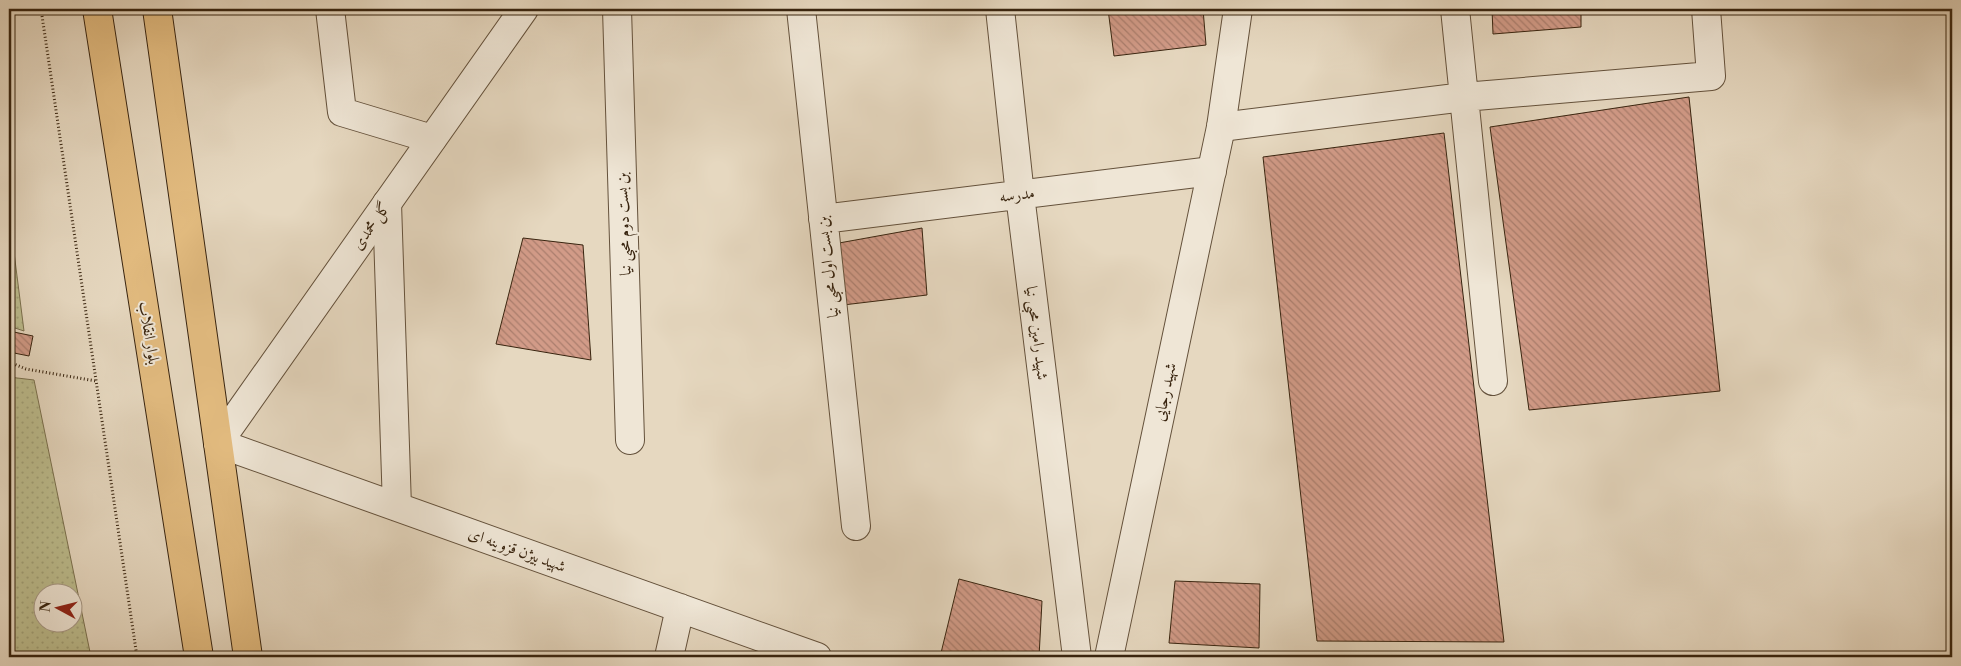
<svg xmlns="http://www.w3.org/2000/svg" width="1961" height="666" viewBox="0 0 1961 666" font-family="'Libre Bodoni',Amiri,serif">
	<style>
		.grass { fill: url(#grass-dots); stroke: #7a704e; fill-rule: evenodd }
		.building { fill: url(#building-back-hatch); stroke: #38240f }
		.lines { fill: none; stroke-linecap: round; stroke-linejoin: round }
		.minor-casing { stroke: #64513b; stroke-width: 30 }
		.tertiary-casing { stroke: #64513b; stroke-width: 30 }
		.primary-casing { stroke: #38240f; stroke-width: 30 }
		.path { stroke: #38240f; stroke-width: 3; stroke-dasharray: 1 2.5; stroke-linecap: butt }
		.minor { stroke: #efe6d6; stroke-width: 28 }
		.tertiary { stroke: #efe6d6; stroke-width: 28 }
		.primary { stroke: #e3bc80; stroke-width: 28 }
		.labels { text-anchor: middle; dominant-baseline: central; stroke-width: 4; stroke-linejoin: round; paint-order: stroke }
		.street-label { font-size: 16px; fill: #38240f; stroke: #efe6d6 }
	</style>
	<defs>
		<pattern id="grass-dots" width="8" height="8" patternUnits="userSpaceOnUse" patternTransform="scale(1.25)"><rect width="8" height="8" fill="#bcbc8d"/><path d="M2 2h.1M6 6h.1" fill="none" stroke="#a2a178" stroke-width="1.8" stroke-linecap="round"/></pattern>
		<pattern id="building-back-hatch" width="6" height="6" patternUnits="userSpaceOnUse" patternTransform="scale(1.25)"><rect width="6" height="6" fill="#d29b88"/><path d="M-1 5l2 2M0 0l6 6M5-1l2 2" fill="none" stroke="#ab7e6e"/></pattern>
	</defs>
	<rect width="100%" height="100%" fill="#e6d8c0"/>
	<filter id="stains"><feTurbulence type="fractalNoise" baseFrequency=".004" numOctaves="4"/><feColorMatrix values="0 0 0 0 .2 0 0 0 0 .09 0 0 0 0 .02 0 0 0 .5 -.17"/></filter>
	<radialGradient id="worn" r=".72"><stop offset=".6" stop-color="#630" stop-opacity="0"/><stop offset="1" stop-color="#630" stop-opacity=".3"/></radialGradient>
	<path class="grass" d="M9,213L24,331L9,326Z
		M9,377L34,380L91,657H9ZM42,594H72V624H42Z"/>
	<path class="building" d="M1108,9H1203L1206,45L1114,56Z
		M1492,9H1581V27L1493,34Z
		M1689,97L1720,391L1529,410L1490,127Z
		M1444,133L1504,642L1317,641L1263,157Z
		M922,228L927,295L843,305L839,243Z
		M523,238L583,245L591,360L496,344Z
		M9,331L33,336L29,356L9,352Z
		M959,579L1042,601L1039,657H940Z
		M1175,581L1260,584L1259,648L1169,643Z"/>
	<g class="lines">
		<g class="minor-casing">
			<path id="minor" d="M330,9L342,112L432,139
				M617,9L630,440
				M801,9L856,526
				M1000,9L1020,195L1077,657
				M1455,9L1493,381
				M1221,127L1464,97L1711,76L1706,9
				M387,203L397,507
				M823,219L1212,171
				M218,443L817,657
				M669,657L680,608"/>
		</g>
		<g class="tertiary-casing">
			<path id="tertiary" d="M218,443L524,9
				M1109,657L1221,127L1238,9"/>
		</g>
		<g class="primary-casing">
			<path id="primary" d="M97,9L199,657
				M157,9L248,657"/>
		</g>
		<path class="path" d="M41,9L137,657
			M9,362L26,369L96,381"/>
		<use href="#minor" class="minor"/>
		<use href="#tertiary" class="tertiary"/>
		<use href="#primary" class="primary"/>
	</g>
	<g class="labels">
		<g class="street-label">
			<text transform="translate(1017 195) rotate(-7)">مدرسه</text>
			<text transform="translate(624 224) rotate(-92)">بن بست دوم محبی نیا</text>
			<text transform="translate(371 226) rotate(-55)">گل محمدی</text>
			<text transform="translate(828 267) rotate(-96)">بن بست اول محبی نیا</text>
			<text transform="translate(149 333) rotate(81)">بلوار انقلاب</text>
			<text transform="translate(1037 333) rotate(83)">شهید رامین محبی نیا</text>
			<text transform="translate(1165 392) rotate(-78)">شهید رجایی</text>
			<text transform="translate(517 550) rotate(20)">شهید بیژن قزوینه ای</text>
		</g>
	</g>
	<rect width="1961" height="666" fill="none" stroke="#e6d8c0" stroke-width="30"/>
	<rect x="10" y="10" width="1941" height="646" fill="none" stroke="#38240f" stroke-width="2.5"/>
	<rect x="15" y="15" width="1931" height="636" fill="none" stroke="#38240f"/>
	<g transform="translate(58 608) rotate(277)"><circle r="24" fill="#efe6d6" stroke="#a69886"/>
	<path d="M0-4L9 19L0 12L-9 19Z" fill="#8f2418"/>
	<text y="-8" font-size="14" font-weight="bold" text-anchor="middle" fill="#38240f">N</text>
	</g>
	<rect width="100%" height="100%" filter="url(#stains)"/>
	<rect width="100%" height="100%" fill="url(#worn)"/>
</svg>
